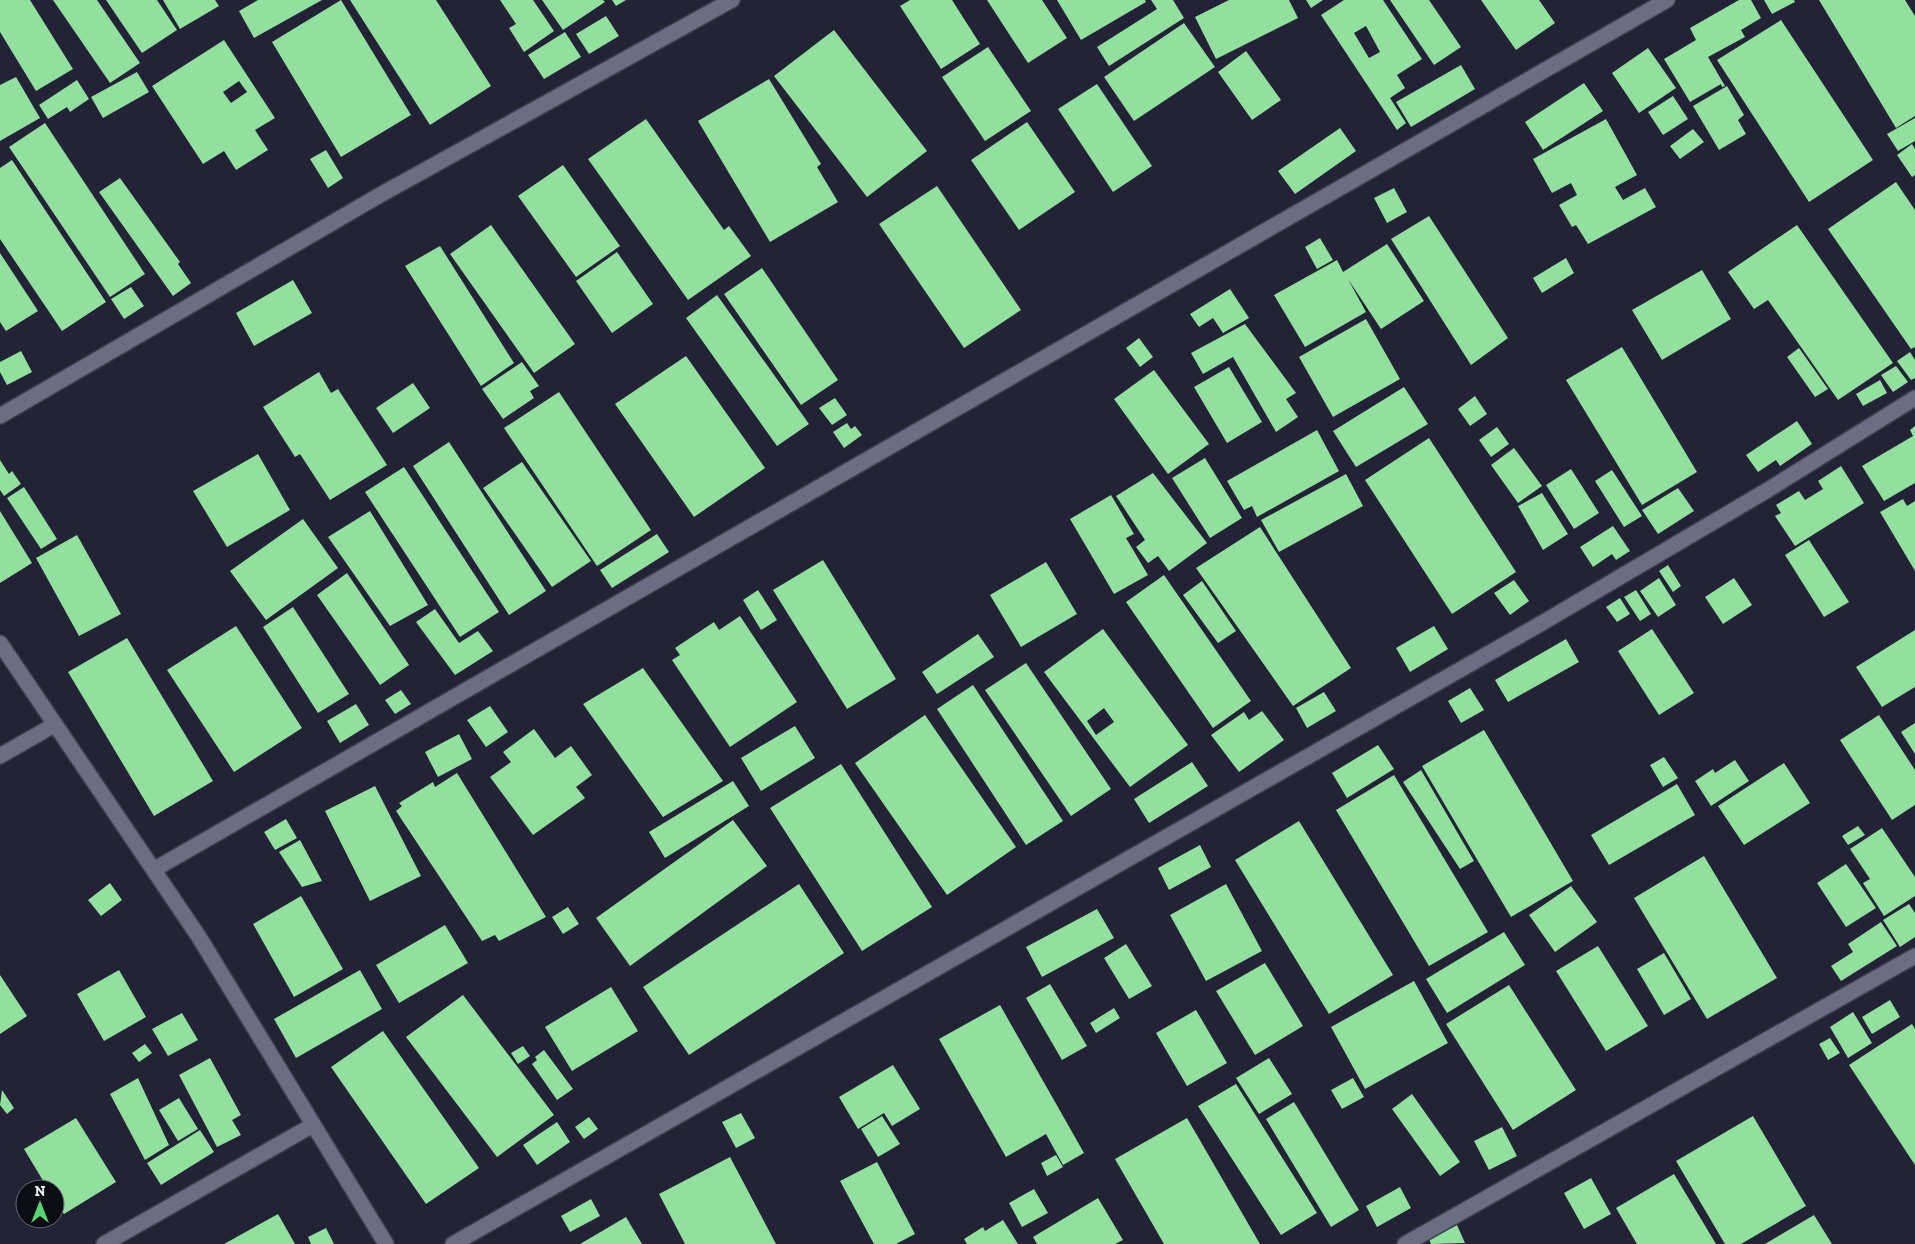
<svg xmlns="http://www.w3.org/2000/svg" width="1915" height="1244" viewBox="0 0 1915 1244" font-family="'Zilla Slab',serif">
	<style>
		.building { fill: #91e09e; fill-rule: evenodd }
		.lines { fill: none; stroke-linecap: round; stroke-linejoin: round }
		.street-casing { stroke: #3f3e4f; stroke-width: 18 }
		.street { stroke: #6c6d84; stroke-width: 15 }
	</style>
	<rect width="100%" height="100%" fill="#232236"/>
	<path class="building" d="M0,0H30L73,69L36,91L0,32Z
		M53,0H97L140,63L110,83Z
		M106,0H157L177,30L142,53Z
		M163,0H215L219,6L180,29Z
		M258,0H322L254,38L239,11Z
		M341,0L411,115L341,157L272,42Z
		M350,0H436L491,86L430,125Z
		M500,0H533L554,31L524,52L509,28L516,24Z
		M542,0H603L605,2L563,30Z
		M612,0H626L616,6Z
		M910,0H952L980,44L941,69L900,6Z
		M987,0H1042L1067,38L1028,63Z
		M1057,0H1145L1146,2L1081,40Z
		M1151,0H1173L1184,18L1109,66L1097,47L1157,9Z
		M1229,0H1289L1298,18L1216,59L1195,17Z
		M1306,0H1323L1311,8Z
		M1344,0H1383L1422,59L1397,75L1405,88L1390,98L1406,123L1397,130L1321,15ZM1366,26L1380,52L1369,58L1354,33Z
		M1390,0H1429L1461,47L1434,65Z
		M1481,0H1539L1555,23L1516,50Z
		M1739,0H1751L1761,18L1741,30L1745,37L1708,57L1725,86L1722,87L1721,84L1690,102L1664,59L1696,40L1690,28Z
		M1764,0H1794L1795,2L1772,14Z
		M1819,0H1905L1915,16V116L1896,128Z
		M606,16L619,36L589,54L576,34Z
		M1781,20L1873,160L1809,202L1717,60Z
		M1184,23L1215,67L1134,121L1104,77Z
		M834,30L927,151L867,197L774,76Z
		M565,32L581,57L544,79L528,55Z
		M224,40L275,118L255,130L268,150L236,170L224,151L203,164L152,86ZM239,81L247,92L231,103L223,92Z
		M988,47L1031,111L985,141L942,77Z
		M1648,48L1676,88L1639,113L1612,73Z
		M1246,51L1281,100L1252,120L1218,72Z
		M1461,65L1475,89L1411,127L1396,102Z
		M137,72L149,92L103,118L91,97Z
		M16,77L40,118L0,141V85Z
		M769,79L821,164L817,167L838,202L770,242L698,121Z
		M77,80L89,99L70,112L67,107L48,119L39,105Z
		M1584,83L1603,111L1543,150L1525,122Z
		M1097,84L1152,166L1113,192L1058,109Z
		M1727,86L1744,115L1738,120L1746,134L1719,150L1693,106Z
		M1673,96L1688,119L1663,135L1648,112Z
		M1915,118V141L1898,151L1887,134Z
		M646,119L724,230L729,226L751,256L688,300L588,159Z
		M1606,119L1637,175L1615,187L1623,200L1645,188L1656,207L1588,244L1576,225L1572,227L1559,205L1577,195L1571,183L1552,193L1533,159Z
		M1027,122L1075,192L1019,230L971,160Z
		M45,123L145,274L110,297L9,147Z
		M1340,128L1356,151L1295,194L1278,171Z
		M1693,129L1704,142L1680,159L1670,146Z
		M1912,144L1915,149V175L1912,177L1897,155Z
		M326,150L343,178L328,188L310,159Z
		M12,160L106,302L62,331L0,239V168Z
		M563,165L620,246L576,277L518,196Z
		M120,178L180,262L178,264L191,283L173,296L99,192Z
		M1896,182L1915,210V347L1911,349L1828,229Z
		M937,186L1021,310L964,348L879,224Z
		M1394,188L1407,212L1387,223L1374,198Z
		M1429,216L1508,338L1471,365L1391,239Z
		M491,225L575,344L534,373L450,254Z
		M1797,225L1893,363L1838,400L1768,300L1754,309L1728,272Z
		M1320,238L1333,260L1317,269L1305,247Z
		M1387,244L1424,301L1381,329L1348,279L1366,312L1305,347L1274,295L1337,260L1343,272Z
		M440,246L514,363L481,386L405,266Z
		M617,252L653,304L612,333L576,281Z
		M0,253L38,311L6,331L0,322Z
		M1566,258L1574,273L1542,293L1533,278Z
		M762,268L838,380L801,405L724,294Z
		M1702,270L1731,319L1662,360L1632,310Z
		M293,280L312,313L254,346L236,313Z
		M131,287L144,306L124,319L111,299Z
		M1230,289L1249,318L1223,333L1213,318L1199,327L1190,314Z
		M717,295L809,424L777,446L686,318Z
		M1366,319L1400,379L1333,417L1299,357Z
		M1245,324L1296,393L1286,399L1298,417L1276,432L1233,357L1203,374L1191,353Z
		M1139,338L1153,357L1140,367L1126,348Z
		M1622,347L1697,472L1642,505L1566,380Z
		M1799,348L1828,389L1815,397L1787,357Z
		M21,351L32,372L7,385L0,372V362Z
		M1910,352L1915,360V378L1911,380L1897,361Z
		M686,356L765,468L694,517L615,404Z
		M522,362L539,386L530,391L534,398L503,419L482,389Z
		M1896,366L1908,382L1893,392L1881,375Z
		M1229,367L1262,422L1227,443L1194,387Z
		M1154,370L1209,444L1168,474L1114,399Z
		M319,372L331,393L338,389L387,465L330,500L300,454L295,457L263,407Z
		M1880,380L1887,393L1863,406L1856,394Z
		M413,383L430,408L393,433L376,408Z
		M1404,387L1428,424L1356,467L1333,431Z
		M559,392L651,530L597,566L504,428Z
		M1475,396L1487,414L1470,426L1458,409Z
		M835,398L847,415L832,425L819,408Z
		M1797,421L1812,444L1780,466L1776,460L1758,472L1746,455Z
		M847,423L851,429L855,426L862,435L844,448L833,432Z
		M1915,426V483L1884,501L1862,466L1913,436L1910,430Z
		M1497,427L1509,444L1491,457L1479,440Z
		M1317,430L1339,471L1257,517L1252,506L1244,510L1227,481Z
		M1429,438L1516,572L1452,614L1365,480Z
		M449,442L546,591L509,615L413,466Z
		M1514,448L1542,486L1518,503L1491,465Z
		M258,454L290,510L227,547L193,491Z
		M1205,458L1242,518L1210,538L1172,478Z
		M0,460L9,474L12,471L21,484L4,496L0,490Z
		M522,462L591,561L552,587L483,488Z
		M1841,466L1864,503L1795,546L1775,516L1781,513L1776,505L1799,491L1805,500L1823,489L1818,481Z
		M404,467L499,612L460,637L365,492Z
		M1571,469L1599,513L1574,529L1546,485Z
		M1612,470L1642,516L1624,527L1595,481Z
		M1153,473L1207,543L1169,571L1158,556L1148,563L1136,547L1145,540L1116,496Z
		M1346,474L1363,506L1279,552L1261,520Z
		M24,487L57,539L41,549L7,498Z
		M1678,488L1694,511L1658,534L1642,510Z
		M1542,493L1568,534L1543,550L1518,506Z
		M1111,495L1134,534L1126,538L1148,575L1114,594L1070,519Z
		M1903,499L1907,506L1915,501V571L1880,512Z
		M0,511L32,563L0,583Z
		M370,511L428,605L390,626L328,537Z
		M303,519L338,568L266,620L230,571Z
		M1613,526L1630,551L1616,560L1612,554L1593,567L1580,547Z
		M1260,527L1351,668L1293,706L1196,568Z
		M657,534L669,552L612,588L600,570Z
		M77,535L121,614L79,636L36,558Z
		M1809,540L1849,602L1824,617L1785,555Z
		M823,560L896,679L847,709L773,590Z
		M1046,562L1077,614L1021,647L990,595Z
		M1668,565L1681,586L1673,592L1659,571Z
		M347,573L409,665L380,685L317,595Z
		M1164,575L1251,701L1213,728L1126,602Z
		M1659,578L1676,605L1658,617L1640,591Z
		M1734,578L1752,605L1723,624L1705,597Z
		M1514,580L1529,601L1510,615L1494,593Z
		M1202,581L1236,631L1218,643L1183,595Z
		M758,590L777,620L761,630L743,600Z
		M1636,590L1651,614L1640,621L1624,597Z
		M1620,598L1630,614L1617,622L1606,607Z
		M293,607L349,694L318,713L263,627Z
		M435,609L459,643L478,631L493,651L455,675L416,622Z
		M740,616L797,702L730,747L672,660L680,655L675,648L714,622L719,630Z
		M236,626L302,728L234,772L167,670Z
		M1434,626L1448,649L1410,672L1396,648Z
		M1103,629L1188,745L1130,787L1044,672ZM1104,708L1114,722L1096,735L1087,721Z
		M1652,629L1694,693L1659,715L1618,651Z
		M1915,630V687L1882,707L1856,667Z
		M978,634L994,657L937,694L922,672Z
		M127,638L213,781L154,816L68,672Z
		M1566,639L1579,662L1508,702L1495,680Z
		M1026,663L1111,789L1071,816L985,690Z
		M643,668L723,781L663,817L583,704Z
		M973,685L1063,821L1026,845L937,709Z
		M1470,688L1484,710L1461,723L1448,701Z
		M401,690L411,704L395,714L385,700Z
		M1324,692L1336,711L1307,728L1296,708Z
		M356,704L369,725L340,743L327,721Z
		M490,706L508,732L486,747L467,720Z
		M1262,711L1284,740L1239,772L1211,735L1244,712L1249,720Z
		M925,715L1016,847L947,895L855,763Z
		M1879,715L1915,770V805L1892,820L1840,740Z
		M1915,723V754L1901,732Z
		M795,726L815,758L761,791L741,758Z
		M534,729L555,758L571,746L592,775L576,787L585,798L533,835L490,777L511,762L503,752Z
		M1484,730L1573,881L1511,917L1422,766Z
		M459,734L472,759L438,777L425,752Z
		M1378,745L1394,769L1347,798L1332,773Z
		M1664,757L1678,778L1663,787L1650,765Z
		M1735,760L1749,781L1711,806L1695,781L1713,769L1715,773Z
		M1192,762L1208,786L1149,823L1134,799Z
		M1784,763L1810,803L1744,845L1718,806Z
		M841,764L932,907L862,951L770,808Z
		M1421,770L1474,861L1460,869L1403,782Z
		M457,773L546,917L499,941L495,935L482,941L396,811L402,806L399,803L433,782L435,787Z
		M1394,775L1488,932L1429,966L1336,810Z
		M733,781L749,806L665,858L649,832Z
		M1677,784L1695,815L1609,865L1591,835Z
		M375,786L421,876L370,901L325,811Z
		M286,819L297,838L275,850L264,832Z
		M733,820L767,866L630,966L596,918Z
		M1299,821L1393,975L1329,1014L1235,860Z
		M1858,826L1865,835L1848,845L1842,836Z
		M1882,828L1915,877V896L1884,916L1863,883L1870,879L1850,849Z
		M300,840L322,881L302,887L279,852Z
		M1200,845L1211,867L1169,890L1158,868Z
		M1704,856L1777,978L1707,1019L1634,898Z
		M1846,864L1876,908L1846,927L1817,883Z
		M110,883L122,900L101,916L88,900Z
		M799,884L844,953L689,1055L643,987Z
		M1226,884L1262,951L1206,981L1170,915Z
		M1571,886L1597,922L1555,952L1529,915Z
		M301,896L343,969L294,997L253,924Z
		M1909,904L1915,913V937L1900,947L1883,920Z
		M568,907L579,924L563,934L552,917Z
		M1097,909L1114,938L1042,977L1026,947Z
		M1881,922L1897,946L1841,981L1831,966L1853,952L1848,944Z
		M445,925L468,963L399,1003L376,965Z
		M1504,932L1525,965L1447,1013L1426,979Z
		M1126,944L1152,986L1129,999L1104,958Z
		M1598,946L1648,1026L1606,1051L1556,971Z
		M1664,953L1691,999L1664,1015L1637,969Z
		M1265,963L1303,1026L1255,1055L1216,991Z
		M119,970L146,1017L104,1041L77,994Z
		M360,970L382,1009L296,1058L274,1019Z
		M0,975L27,1016L0,1034Z
		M1414,981L1448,1043L1365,1089L1331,1027Z
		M1050,984L1087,1046L1062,1060L1026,998Z
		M1509,985L1576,1090L1513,1130L1446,1024Z
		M611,987L638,1031L572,1071L545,1027Z
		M463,995L554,1115L497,1157L406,1037Z
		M1890,1000L1900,1017L1872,1034L1862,1017Z
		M1000,1005L1084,1153L1063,1165L1046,1134L1006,1157L939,1039Z
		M1114,1008L1120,1018L1096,1033L1090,1023Z
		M1196,1010L1227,1063L1187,1086L1156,1033Z
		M1853,1012L1872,1043L1848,1058L1830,1027Z
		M182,1013L198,1040L168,1056L152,1029Z
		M1912,1024L1915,1029V1165L1849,1065Z
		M383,1031L479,1168L426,1204L331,1067Z
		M1830,1038L1840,1053L1828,1060L1819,1044Z
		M145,1044L152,1053L139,1062L132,1053Z
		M523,1046L530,1056L518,1064L511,1053Z
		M544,1050L573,1089L557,1100L532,1064L537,1060L535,1057Z
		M210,1058L241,1115L232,1120L241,1135L217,1147L179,1075Z
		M1269,1058L1292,1094L1259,1114L1236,1078Z
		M893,1065L920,1109L892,1126L884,1113L858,1129L839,1097Z
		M138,1078L169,1145L145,1160L110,1094Z
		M1353,1078L1364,1097L1342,1109L1331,1090Z
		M1236,1084L1317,1213L1281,1235L1198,1106Z
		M2,1090L14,1108L7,1114L0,1105Z
		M1412,1094L1460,1162L1440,1176L1392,1109Z
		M179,1098L198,1129L178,1141L159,1110Z
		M1294,1102L1359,1210L1331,1227L1266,1119Z
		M741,1113L755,1138L736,1148L722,1122Z
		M882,1116L900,1144L878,1157L861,1129Z
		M1753,1116L1806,1206L1741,1244H1725L1676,1161Z
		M589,1117L598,1129L584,1139L575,1127Z
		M76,1118L116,1182L64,1214L55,1200V1189H48L24,1149Z
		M1187,1118L1260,1244H1164L1115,1159Z
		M557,1122L570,1142L537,1165L523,1145Z
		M1502,1127L1517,1156L1489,1170L1474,1141Z
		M200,1130L214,1152L161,1185L147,1163Z
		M1056,1155L1063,1167L1047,1176L1041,1163Z
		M730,1157L776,1244H685L659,1194Z
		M877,1162L915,1234L896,1244H874L840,1181Z
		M1674,1174L1716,1244H1637L1616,1208Z
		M1591,1178L1611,1214L1584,1229L1564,1193Z
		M1400,1187L1411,1208L1377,1227L1366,1206Z
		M1034,1189L1048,1213L1022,1227L1009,1203Z
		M1098,1198L1123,1240L1115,1244H1037L1033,1237Z
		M591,1199L600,1216L570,1232L561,1216Z
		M278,1214L295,1244H224Z
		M1814,1215L1832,1244H1765Z
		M626,1217L642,1244H580Z
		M1003,1220L1018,1244H967L964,1239L983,1227L985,1231Z
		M1457,1225L1465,1243L1431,1244L1429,1239Z
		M326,1228L334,1244H311L308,1237Z"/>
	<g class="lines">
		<g class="street-casing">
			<path id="street" d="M0,416L380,195L732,0
				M0,643L199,937L386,1244
				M0,756L54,725
				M155,869L1667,0
				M104,1244L313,1125
				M453,1244L1542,623L1766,491L1915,398
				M1405,1244L1915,956"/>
		</g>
		<use href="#street" class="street"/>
	</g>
	<g transform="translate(40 1204)"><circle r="24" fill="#0d0d16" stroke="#696973"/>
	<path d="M0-4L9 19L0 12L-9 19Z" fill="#53d673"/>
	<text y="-8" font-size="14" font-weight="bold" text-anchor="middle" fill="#f3f4ff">N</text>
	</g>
</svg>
